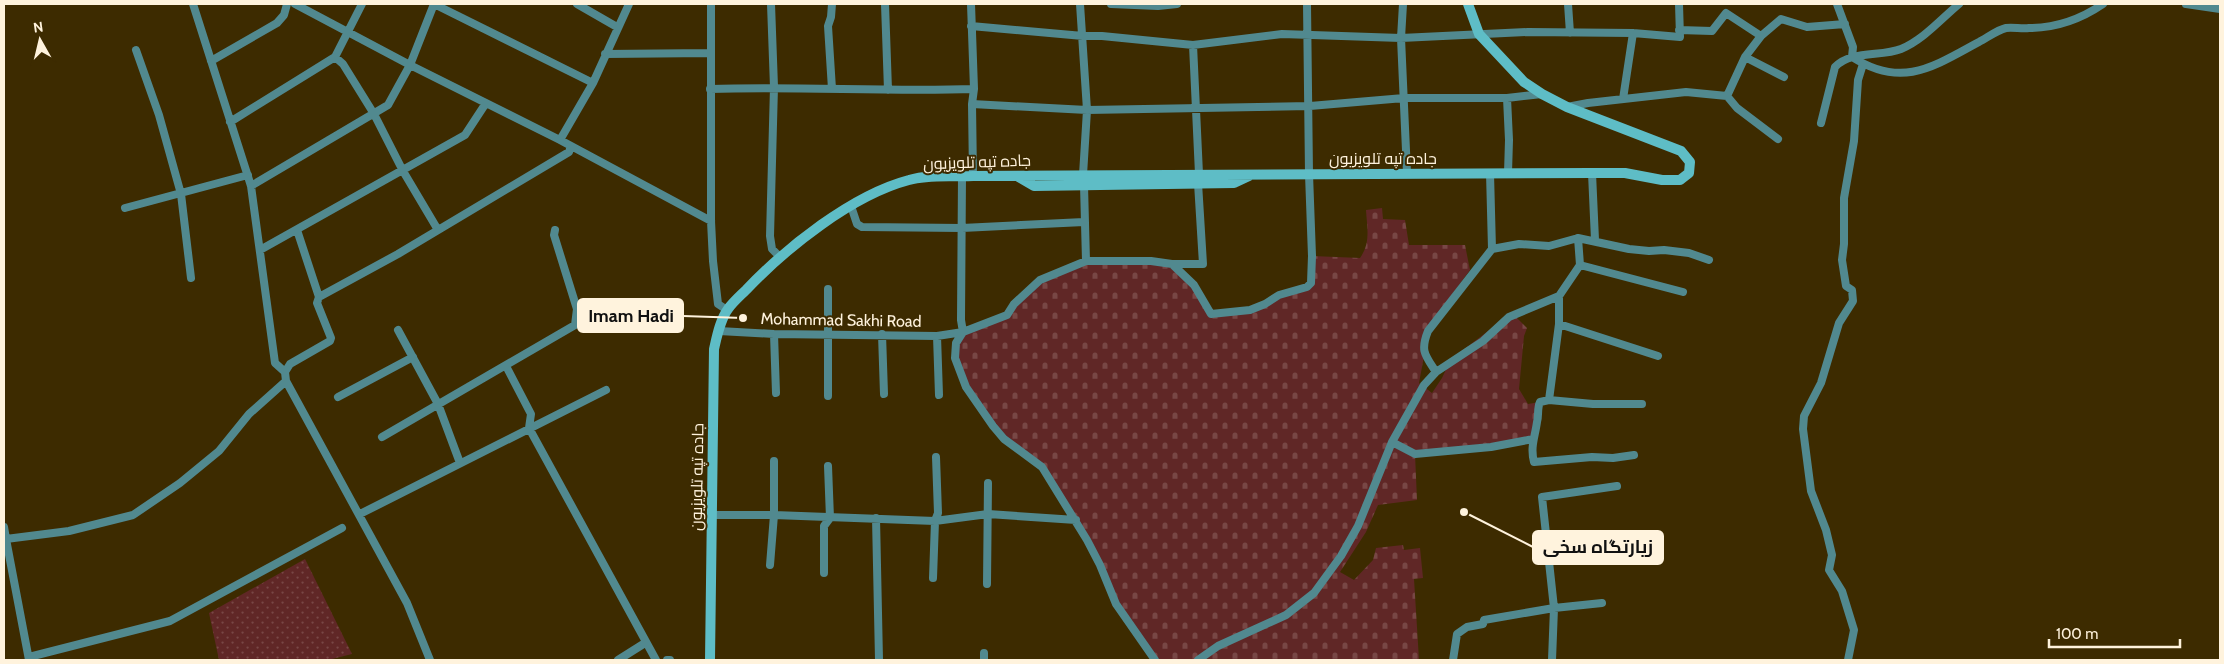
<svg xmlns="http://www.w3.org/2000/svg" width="2224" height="664" viewBox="0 0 2224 664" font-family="Cabin,Cairo,sans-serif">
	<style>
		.grass { fill: url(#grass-dots) }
		.cemetery { fill: url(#cemetery-stones) }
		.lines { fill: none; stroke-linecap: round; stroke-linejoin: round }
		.street { stroke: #51898f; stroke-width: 8 }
		.secondary { stroke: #5ebdc6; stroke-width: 10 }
		.labels { text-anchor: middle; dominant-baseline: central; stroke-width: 4; stroke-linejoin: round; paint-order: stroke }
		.street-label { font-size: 16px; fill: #fff3dd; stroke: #3d2b00 }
		.leader { fill: none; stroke: #fff3dd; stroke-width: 2 }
		.callout-dot { fill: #fff3dd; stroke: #3d2b00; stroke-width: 2 }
		.callout { fill: #fff3dd; stroke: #fff3dd; stroke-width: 2 }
		.callout-label { font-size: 18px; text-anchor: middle; font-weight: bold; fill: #111 }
	</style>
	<defs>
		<pattern id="grass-dots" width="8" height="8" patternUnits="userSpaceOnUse" patternTransform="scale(1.25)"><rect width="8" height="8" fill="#602726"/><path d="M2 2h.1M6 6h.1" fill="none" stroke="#784745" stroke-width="1.8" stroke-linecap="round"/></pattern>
		<pattern id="cemetery-stones" width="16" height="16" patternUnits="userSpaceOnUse" patternTransform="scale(1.25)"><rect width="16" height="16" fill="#602726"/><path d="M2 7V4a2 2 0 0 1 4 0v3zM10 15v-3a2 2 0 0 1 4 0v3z" fill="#784745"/></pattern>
	</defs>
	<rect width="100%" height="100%" fill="#3d2b00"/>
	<path class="grass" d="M305,559L352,654L328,660H219L209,613Z"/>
	<path class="cemetery" d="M1382,208L1383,219L1405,220L1409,245H1465L1470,270L1430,324L1419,383L1432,393L1442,378L1451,359L1512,313L1527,328L1524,336L1519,389L1528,404L1540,402L1533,439L1415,454L1417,500L1378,505L1366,532L1340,572L1354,580L1373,560L1376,548L1403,545L1404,550L1420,548L1423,578L1414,579L1419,660H1155L1116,604L1100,565L1042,467L1004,439L966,387L955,358L963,332L1007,315L1040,280L1086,261H1151L1179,270L1211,314L1250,310L1307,287L1312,256L1360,258C1371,243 1367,227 1366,210Z"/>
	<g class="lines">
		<path class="street" d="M193,4L251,186L275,363L285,372L286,381L407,603L430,660
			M295,4L410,65L560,140L711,221
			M434,4L593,83
			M577,4L617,27
			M711,4V221L713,261L718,304L727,310
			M771,4L774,87L770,236L772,249L780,257
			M885,4L888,90
			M971,4L974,89L972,104L973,176
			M1080,4L1087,110L1083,175
			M1111,4L1158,6L1177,4
			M1403,4L1401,38L1407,173
			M1568,4L1570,33
			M1837,4L1853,47L1852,57C1902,89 1933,67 1979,42C1987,38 1997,30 2006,28C2013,27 2022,29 2029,28C2056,28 2081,19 2103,4
			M2186,4L2220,9
			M971,26L1083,36H1102L1193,45L1282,34L1401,38L1528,32L1633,33L1680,37L1679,4
			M1679,30L1712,31L1726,13L1761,36L1781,19L1807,27L1845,24
			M1193,45L1199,174
			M136,50L159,115L181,194L191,278
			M605,54L710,53
			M335,57L343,64L374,114L403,171L438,230
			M1745,57L1784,77
			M211,61L277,23L284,15L287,4
			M710,89C798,86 886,92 974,89
			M832,89L828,26L831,17L832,4
			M1727,96L1745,57L1761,36
			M1507,98L1509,140L1508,173
			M1623,99L1633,33
			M972,104L1087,110L1310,106L1404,98H1507L1542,94
			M1567,107L1588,103L1686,92L1727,96L1737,108L1778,139
			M230,122L335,57L362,4
			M1821,123L1835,67C1851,50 1881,57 1901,49C1923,40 1941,19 1959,4
			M560,140L593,83L629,4
			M1490,173L1492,249
			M1592,173L1595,240
			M962,176L961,320L963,332
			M1084,185L1086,261
			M251,186L388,105L410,65L434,4
			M851,206L857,224L862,227L962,228L1084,222
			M125,208L248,175
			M297,230L319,297
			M1578,238L1580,265L1559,296V324L1549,400L1540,402C1537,408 1539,415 1537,422C1535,437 1530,447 1534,462L1592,457L1613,458L1634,455
			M260,250L465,135L486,103
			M1172,264H1203L1198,183
			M1580,265L1683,292
			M828,289V396
			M1559,324L1658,356
			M398,330L438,404L460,463
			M719,331L774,334L937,336L963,332
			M774,334L776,393
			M882,334L884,394
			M937,336L939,395
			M506,366L531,414L529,428L656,660
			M285,372L290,364L330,341L331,338L317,303L319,297L398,254L569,152L571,146
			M1436,372C1425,355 1420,351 1428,331L1492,249L1519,244L1549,246L1578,238L1629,249L1649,251L1664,250L1689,253L1709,260
			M338,397L413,357
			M1549,400L1593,404H1642
			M382,437L575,325L577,309L554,235L555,230
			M1392,442L1415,454L1491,447L1533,439
			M360,514L606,390
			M711,515H774L935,521L988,514L1076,520
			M876,518L879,660
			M4,527L6,539L69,531L133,515L180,483L219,451L249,414L286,381
			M6,539L29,660
			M1547,547L1610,539
			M770,565L774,515V461
			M824,573V526L830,518L828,466
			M933,578L935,521L938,513L936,457
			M987,584L988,483
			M984,653V660
			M29,657L170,621L342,528
			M618,660L645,643
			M667,660H670
			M1155,660L1116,604L1100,565L1087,540L1042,467L1004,439L993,426L966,387L955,358L956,343L963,332L1007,315L1014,304L1040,280L1086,261H1151L1172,264L1194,285L1211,314L1250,310L1265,304L1279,295L1307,287L1311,283L1312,256L1309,174L1307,4
			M1198,660L1218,646L1286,615L1314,593L1341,556L1358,526L1392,442L1424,385L1436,372L1483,341L1509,317L1559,296
			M1453,660L1457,634L1467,627L1483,624L1484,620L1554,608L1542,497L1617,486
			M1552,660L1554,608L1602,603
			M1848,660L1854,630L1842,591L1829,570L1832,555L1826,530L1811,491L1803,429L1804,416L1821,383L1839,323L1853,301L1852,290L1846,286L1842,260L1844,244V198L1854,141L1858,80L1863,64"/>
		<path class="secondary" d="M1017,176L1034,186L1234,183L1249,176
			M710,660L714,349C717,336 720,320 728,309C733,302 740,296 746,290C786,248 852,195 909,180C929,174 953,177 973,176L1592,173H1625L1662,180H1680L1689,173L1690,162L1681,151L1567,107L1542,94L1524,82L1479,34L1468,4"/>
	</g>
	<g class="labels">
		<g class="street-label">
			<text x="1383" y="158">جاده تپه تلویزیون</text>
			<text transform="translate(977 162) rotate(-2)">جاده تپه تلویزیون</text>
			<text transform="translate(841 320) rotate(1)">Mohammad Sakhi Road</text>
			<text transform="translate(697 477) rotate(-89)">جاده تپه تلویزیون</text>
		</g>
	</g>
	<path class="leader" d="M743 318L683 316M1464 512L1533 547"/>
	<g class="callout-dot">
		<circle cx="743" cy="318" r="5"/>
		<circle cx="1464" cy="512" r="5"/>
	</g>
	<g class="callout">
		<rect x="578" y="299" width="105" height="33" rx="5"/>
		<rect x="1533" y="531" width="130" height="33" rx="5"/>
	</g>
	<g class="callout-label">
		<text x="631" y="322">Imam Hadi</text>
		<text x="1598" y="553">زیارتگاه سخی</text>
	</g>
	<rect width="2224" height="664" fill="none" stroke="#fff3dd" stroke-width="10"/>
	<g transform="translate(40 40) rotate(352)" stroke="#3d2b00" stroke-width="4" paint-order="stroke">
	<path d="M0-4L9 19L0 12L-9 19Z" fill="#fff3dd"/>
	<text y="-8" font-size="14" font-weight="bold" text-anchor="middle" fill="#fff3dd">N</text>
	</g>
	<path d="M2049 639v8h131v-8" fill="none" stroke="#fff3dd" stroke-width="2.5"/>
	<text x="2056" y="639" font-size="15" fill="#fff3dd" stroke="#3d2b00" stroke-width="4" paint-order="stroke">100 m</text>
</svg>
